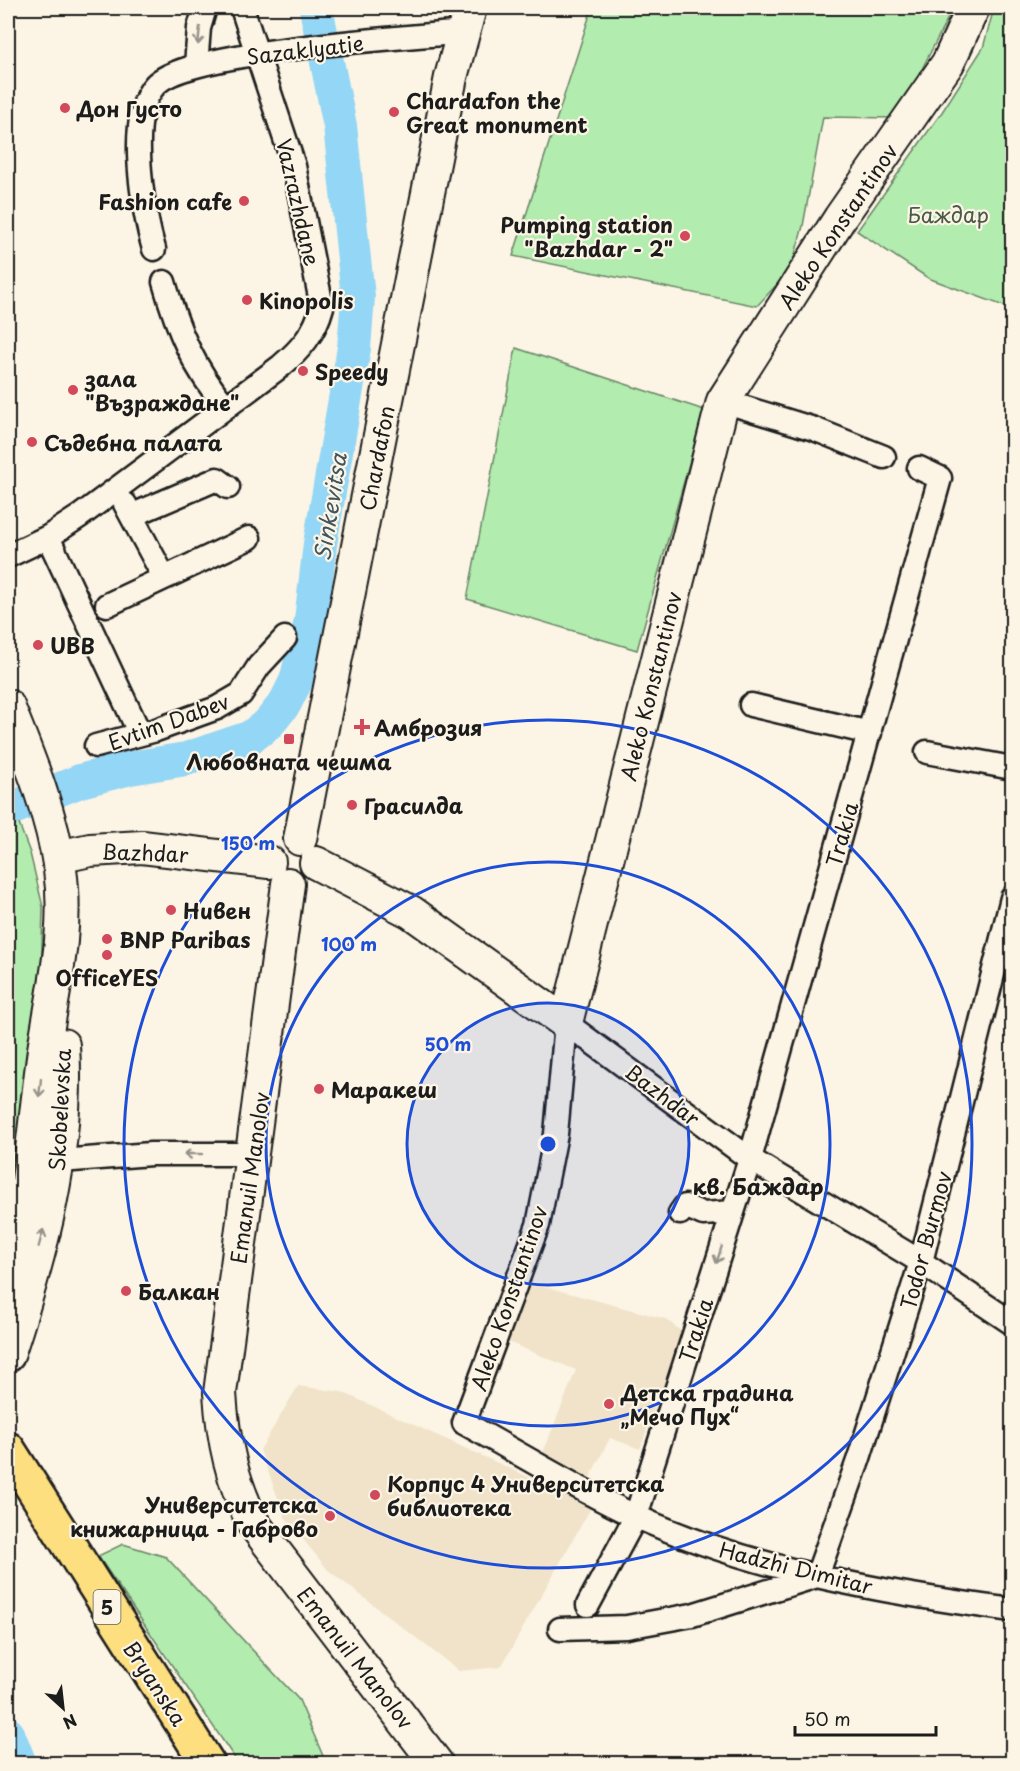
<svg xmlns="http://www.w3.org/2000/svg" width="1020" height="1771" viewBox="0 0 1020 1771" font-family="'Playpen Sans',sans-serif">
	<style>
		.built { fill: #f0e3c9 }
		.green { fill: #b3ecaf; stroke: #688466; stroke-width: 1.5 }
		.lines { fill: none; stroke-linecap: round; stroke-linejoin: round }
		.river { stroke: #93d6f5; stroke-width: 34 }
		.street-casing { stroke: #1c1c1c; stroke-width: 27 }
		.secondary-casing { stroke: #1c1c1c; stroke-width: 36 }
		.primary-casing { stroke: #1c1c1c; stroke-width: 38 }
		.street { stroke: #fcf5e5; stroke-width: 22 }
		.secondary { stroke: #fcf5e5; stroke-width: 32 }
		.primary { stroke: #fddf80; stroke-width: 33 }
		.oneway { stroke: #97938b }
		.ring { fill: none; stroke: #1d4ed8; stroke-width: 3 }
		.poi-dot { fill: #d1495b; stroke: #fcf5e5; stroke-width: 2 }
		.labels { text-anchor: middle; dominant-baseline: central; stroke-width: 4.5; stroke-linejoin: round; paint-order: stroke }
		.shield { fill: #fcf5e5; stroke: #5f5d58; stroke-width: 1.5 }
		.shield-label { font-size: 20px; font-weight: bold; fill: #1c1c1c }
		.street-label { font-size: 21px; fill: #1c1c1c; stroke: #fcf5e5 }
		.poi-label { font-size: 21px; font-weight: bold; fill: #1c1c1c; stroke: #fcf5e5; text-anchor: start }
		.park-label { font-size: 21px; fill: #495a48; stroke: #fcf5e5 }
		.water-label { font-size: 22px; font-style: italic; fill: #40545d; stroke: #fcf5e5 }
		.neighbourhood-label { font-size: 22px; font-weight: bold; fill: #1c1c1c; stroke: #fcf5e5 }
		.centre { fill: #1d4ed8; stroke: #fcf5e5; stroke-width: 3 }
		.ring-label { font-size: 18px; text-anchor: middle; font-weight: bold; fill: #1d4ed8; stroke: #fcf5e5; stroke-width: 4.5; stroke-linejoin: round; paint-order: stroke }
	</style>
	<rect width="100%" height="100%" fill="#fcf5e5"/>
	<filter id="ink" filterUnits="userSpaceOnUse"><feTurbulence type="fractalNoise" baseFrequency=".0167" numOctaves="2"/><feDisplacementMap in="SourceGraphic" scale="12" xChannelSelector="R" yChannelSelector="G"/><feConvolveMatrix kernelMatrix="1 2 1 2 8 2 1 2 1" color-interpolation-filters="sRGB"/></filter>
	<g filter="url(#ink)">
		<path class="built" d="M531,1283L666,1319L682,1332L640,1449L610,1438L589,1479L542,1455L576,1370L508,1342Z
			M298,1386L342,1392L592,1506L501,1667L459,1671L328,1570L285,1517L260,1450Z"/>
		<path class="green" d="M592,8H953L897,118L823,117L803,226L791,269L757,306L513,256Z
			M994,8H1012V309L928,278L857,231L942,112L983,48Z
			M516,348L704,410L637,650L467,599Z
			M8,800H10L30,853L43,907L41,982L8,1222Z
			M123,1544L166,1557L299,1700L326,1763H238L98,1556Z"/>
		<g class="lines">
			<path class="river" d="M8,810L80,781L130,768L186,759L251,737L269,723L285,703L296,681L311,621L320,544L354,348L358,297L340,126L316,8
				M8,1734L20,1764"/>
			<g class="street-casing">
				<path id="street" d="M196,65L199,28L205,8
					M154,249C143,212 126,116 155,85C186,50 407,38 463,32
					M164,282C178,331 193,367 226,407
					M723,401L814,429L884,457
					M125,504L164,577
					M133,515L217,479L228,487
					M48,537L140,734
					M8,556L48,537L80,516L281,366C301,349 315,333 322,307L294,166L242,8
					M107,605L249,538
					M751,705L870,733
					M96,746L156,730L217,708L241,694L259,666L285,638
					M927,752L1012,768
					M566,1023L556,1134L538,1225L464,1423C521,1454 576,1489 635,1516C753,1570 885,1593 1012,1610
					M566,1023L750,1159L921,1262L1012,1323
					M44,1166L60,1161L151,1154H252
					M680,1213L685,1206L703,1214L733,1212
					M588,1605L636,1516L750,1159L940,478L919,468
					M560,1629L627,1627L692,1615L817,1576L859,1458L921,1262L1012,898"/>
			</g>
			<g class="secondary-casing">
				<path id="secondary" d="M8,706C29,758 52,814 60,870C69,930 53,991 44,1050C33,1128 29,1207 8,1283
					M300,839L451,77L470,8
					M58,857L90,850L142,847L269,862
					M316,863L411,912L566,1023L723,401L840,218L948,63L973,8
					M288,884L220,1393C223,1441 232,1481 253,1523L437,1764
					M8,1355C41,1255 70,1150 63,1045"/>
			</g>
			<g class="primary-casing">
				<path id="primary" d="M8,1449L208,1764"/>
			</g>
			<use href="#street" class="street"/>
			<use href="#secondary" class="secondary"/>
			<use href="#primary" class="primary"/>
		</g>
		<defs><path id="oneway-shaft" d="M-6 0H5M1.5-3L5.5 0L1.5 3" fill="none" stroke-width="1.6" stroke-linecap="round" stroke-linejoin="round" transform="scale(1.5)"/></defs>
		<g class="oneway">
			<use href="#oneway-shaft" transform="translate(199 36) rotate(96)"/>
			<use href="#oneway-shaft" transform="translate(40 1088) rotate(96)"/>
			<use href="#oneway-shaft" transform="translate(193 1154) rotate(180)"/>
			<use href="#oneway-shaft" transform="translate(41 1238) rotate(-75)"/>
			<use href="#oneway-shaft" transform="translate(719 1255) rotate(108)"/>
		</g>
	</g>
	<circle cx="548" cy="1144" r="141" fill="#1d4ed8" fill-opacity=".12"/>
	<g class="ring">
		<circle cx="548" cy="1144" r="141"/>
		<circle cx="548" cy="1144" r="282"/>
		<circle cx="548" cy="1144" r="424"/>
	</g>
	<g class="poi-dot">
		<circle cx="65" cy="108" r="6"/>
		<circle cx="394" cy="112" r="6"/>
		<circle cx="244" cy="201" r="6"/>
		<circle cx="685" cy="236" r="6"/>
		<circle cx="247" cy="300" r="6"/>
		<circle cx="303" cy="371" r="6"/>
		<circle cx="73" cy="390" r="6"/>
		<circle cx="32" cy="442" r="6"/>
		<circle cx="38" cy="645" r="6"/>
		<path d="M359 718h6v6h6v6h-6v6h-6v-6h-6v-6h6z"/>
		<rect x="283" y="733" width="12" height="12" rx="3"/>
		<circle cx="352" cy="805" r="6"/>
		<circle cx="171" cy="910" r="6"/>
		<circle cx="107" cy="939" r="6"/>
		<circle cx="107" cy="955" r="6"/>
		<circle cx="319" cy="1089" r="6"/>
		<circle cx="126" cy="1291" r="6"/>
		<circle cx="609" cy="1404" r="6"/>
		<circle cx="375" cy="1495" r="6"/>
		<circle cx="330" cy="1516" r="6"/>
	</g>
	<g class="labels">
		<rect class="shield" x="93.5" y="1590" width="27" height="34" rx="4.5"/>
		<g class="shield-label">
			<text x="107" y="1607">5</text>
		</g>
		<g class="street-label">
			<text transform="translate(305 49) rotate(-7)">Sazaklyatie</text>
			<text transform="translate(299 202) rotate(77)">Vazrazhdane</text>
			<text transform="translate(837 226) rotate(-56)">Aleko Konstantinov</text>
			<text transform="translate(376 458) rotate(-79)">Chardafon</text>
			<text transform="translate(650 686) rotate(-76)">Aleko Konstantinov</text>
			<text transform="translate(168 721) rotate(-20)">Evtim Dabev</text>
			<text transform="translate(841 834) rotate(-74)">Trakia</text>
			<text transform="translate(145 852) rotate(2)">Bazhdar</text>
			<text transform="translate(663 1094) rotate(37)">Bazhdar</text>
			<text transform="translate(59 1110) rotate(-87)">Skobelevska</text>
			<text transform="translate(249 1178) rotate(-82)">Emanuil Manolov</text>
			<text transform="translate(925 1240) rotate(-75)">Todor Burmov</text>
			<text transform="translate(508 1298) rotate(-71)">Aleko Konstantinov</text>
			<text transform="translate(695 1330) rotate(-72)">Trakia</text>
			<text transform="translate(796 1567) rotate(14)">Hadzhi Dimitar</text>
			<text transform="translate(356 1657) rotate(52)">Emanuil Manolov</text>
			<text transform="translate(156 1683) rotate(57)">Bryanska</text>
		</g>
		<g class="poi-label">
			<text x="406" y="100">Chardafon the<tspan x="406" dy="24">Great monument</tspan></text>
			<text x="77" y="108">Дон Густо</text>
			<text x="232" y="201" text-anchor="end">Fashion cafe</text>
			<text x="673" y="224" text-anchor="end">Pumping station<tspan x="673" dy="24">"Bazhdar - 2"</tspan></text>
			<text x="259" y="300">Kinopolis</text>
			<text x="315" y="371">Speedy</text>
			<text x="85" y="378">зала<tspan x="85" dy="24">"Възраждане"</tspan></text>
			<text x="44" y="442">Съдебна палата</text>
			<text x="50" y="645">UBB</text>
			<text x="374" y="727">Амброзия</text>
			<text x="289" y="761" text-anchor="middle">Любовната чешма</text>
			<text x="364" y="805">Грасилда</text>
			<text x="183" y="910">Нивен</text>
			<text x="119" y="939">BNP Paribas</text>
			<text x="107" y="977" text-anchor="middle">OfficeYES</text>
			<text x="331" y="1089">Маракеш</text>
			<text x="138" y="1291">Балкан</text>
			<text x="621" y="1392">Детска градина<tspan x="621" dy="24">„Мечо Пух“</tspan></text>
			<text x="387" y="1483">Корпус 4 Университетска<tspan x="387" dy="24">библиотека</tspan></text>
			<text x="318" y="1504" text-anchor="end">Университетска<tspan x="318" dy="24">книжарница - Габрово</tspan></text>
		</g>
		<g class="park-label">
			<text x="948" y="214">Баждар</text>
		</g>
		<g class="water-label">
			<text transform="translate(329 507) rotate(-81)">Sinkevitsa</text>
		</g>
		<g class="neighbourhood-label">
			<text x="758" y="1185">кв. Баждар</text>
		</g>
	</g>
	<circle cx="548" cy="1144" r="9" class="centre"/>
	<g class="ring-label">
		<text x="248" y="850">150 m</text>
		<text x="349" y="951">100 m</text>
		<text x="448" y="1051">50 m</text>
	</g>
	<rect width="1020" height="1771" fill="none" stroke="#fcf5e5" stroke-width="30"/>
	<rect x="15" y="15" width="990" height="1741" fill="none" stroke="#1c1c1c" stroke-width="2" filter="url(#ink)"/>
	<g transform="translate(63 1708) rotate(153)" stroke="#fcf5e5" stroke-width="4.5" paint-order="stroke">
	<path d="M0-4.5L10 22L0 15L-10 22Z" fill="#1c1c1c"/>
	<text y="-9" font-size="16" font-weight="bold" text-anchor="middle" fill="#1c1c1c">N</text>
	</g>
	<path d="M795 1726v9h141v-9" fill="none" stroke="#1c1c1c" stroke-width="3"/>
	<text x="804" y="1726" font-size="18" fill="#1c1c1c" stroke="#fcf5e5" stroke-width="4.5" paint-order="stroke">50 m</text>
</svg>
